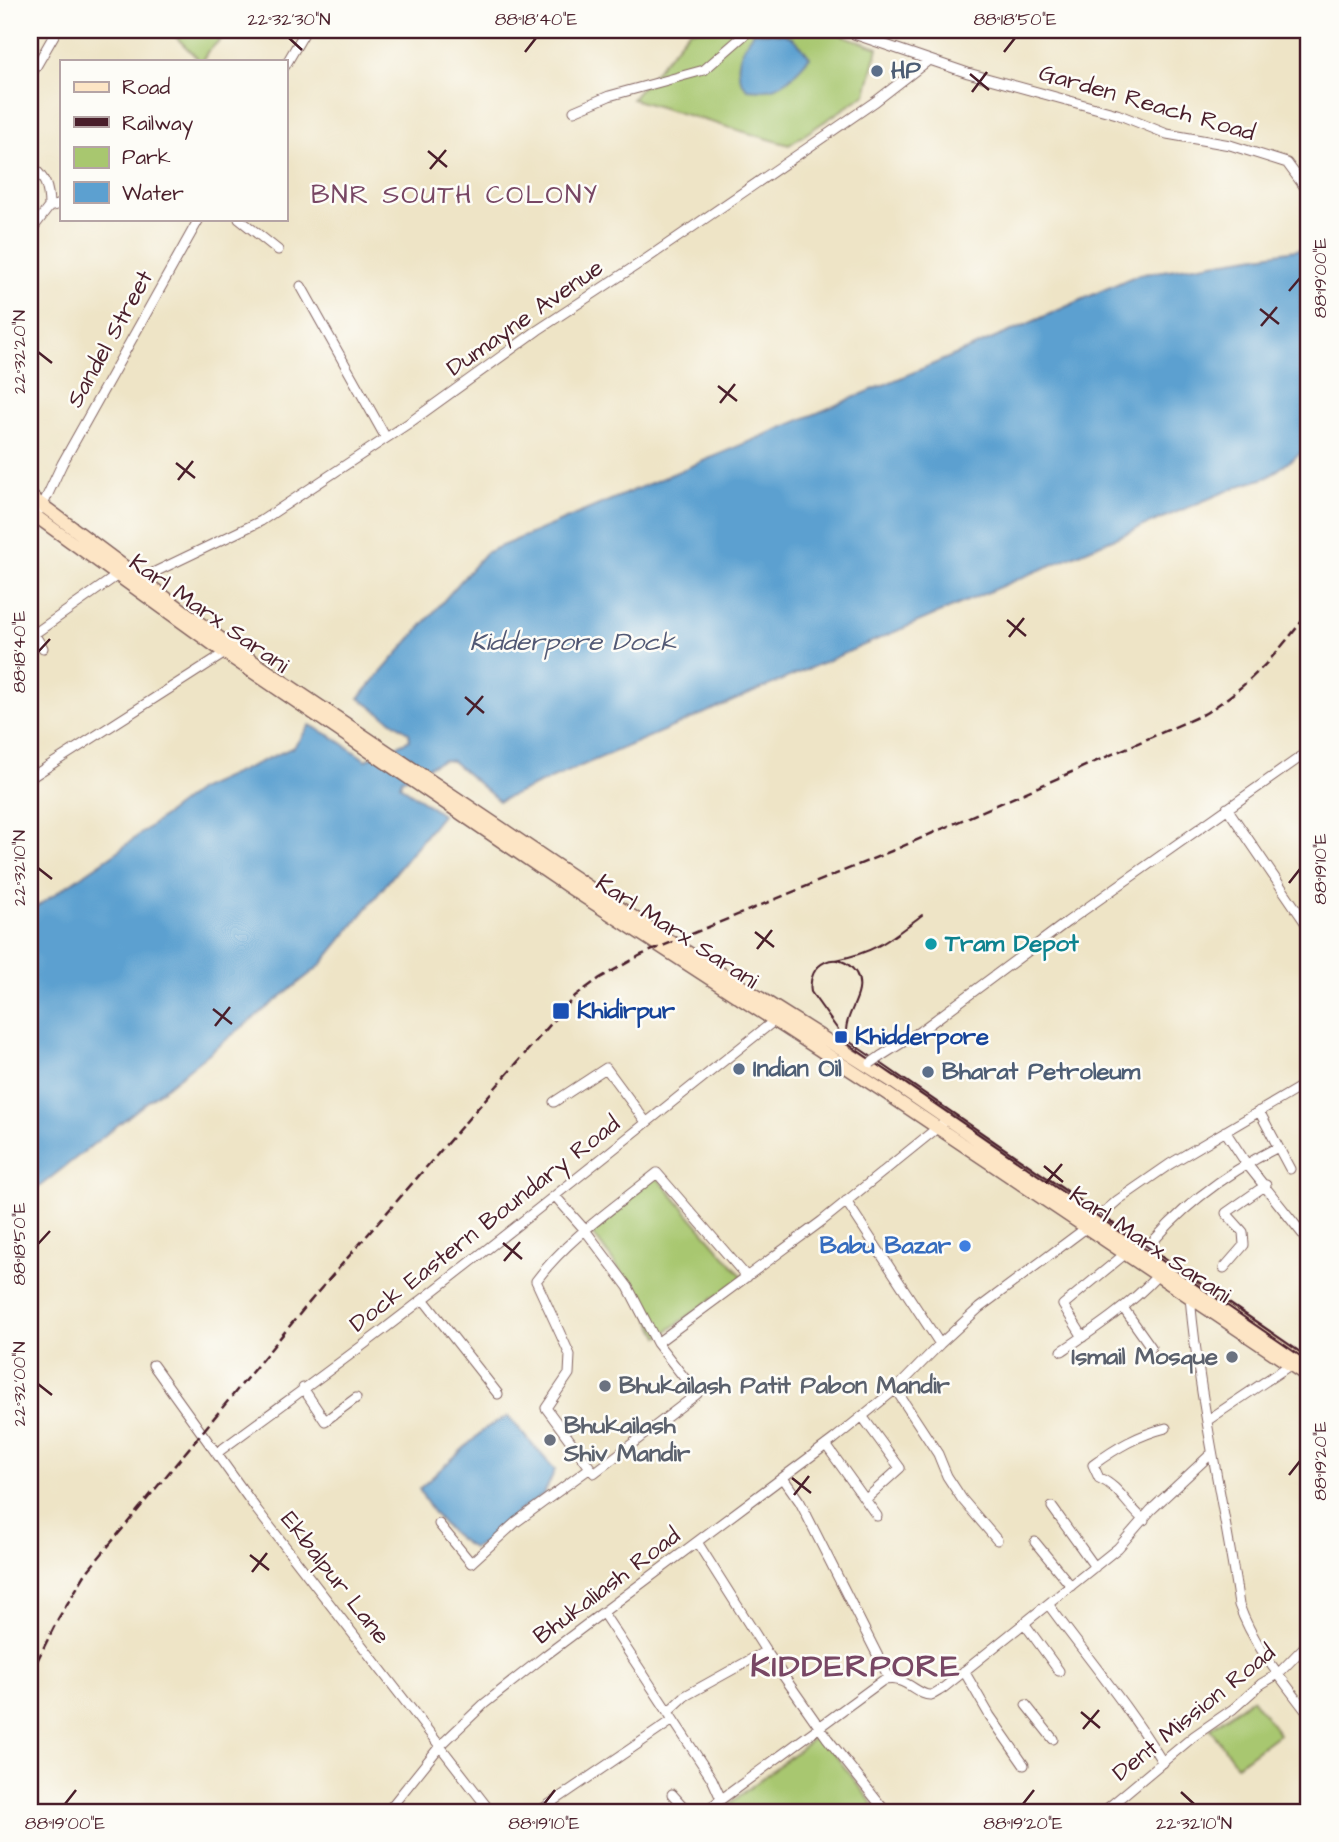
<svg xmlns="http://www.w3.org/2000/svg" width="1339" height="1842" viewBox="0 0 1339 1842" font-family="'Architects Daughter',sans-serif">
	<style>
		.green { fill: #a8c76f; stroke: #79734d; stroke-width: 2 }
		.water { fill: #5ca0d0; stroke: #53607e; stroke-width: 2 }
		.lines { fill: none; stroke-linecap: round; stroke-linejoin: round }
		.minor-casing { stroke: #836461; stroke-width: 11 }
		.secondary-casing { stroke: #836461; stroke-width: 15 }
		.minor { stroke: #fff; stroke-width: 9 }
		.secondary { stroke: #fde5c5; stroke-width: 12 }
		.tram { stroke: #4a1f2b; stroke-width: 2 }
		.rail { stroke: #4a1f2b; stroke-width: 2.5; stroke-dasharray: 10 5; stroke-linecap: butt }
		.minor-bridge-casing { stroke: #836461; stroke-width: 11; stroke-linecap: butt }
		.minor-bridge { stroke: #fff; stroke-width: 9 }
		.ticks { fill: none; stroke: #4a1f2b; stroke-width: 2.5 }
		.service-dot { fill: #5c6f8a; stroke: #fdfcf7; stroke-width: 2.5 }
		.culture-dot { fill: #0f9aa8; stroke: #fdfcf7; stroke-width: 2.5 }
		.transit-dot { fill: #1a4fb4; stroke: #fdfcf7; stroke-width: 2.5 }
		.shop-dot { fill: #3f7fe0; stroke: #fdfcf7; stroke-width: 2.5 }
		.worship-dot { fill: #6b7280; stroke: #fdfcf7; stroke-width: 2.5 }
		.labels { text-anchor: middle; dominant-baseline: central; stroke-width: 5; stroke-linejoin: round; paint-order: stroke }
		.service-label { font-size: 24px; font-weight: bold; fill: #4e5e75; stroke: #fdfcf7; text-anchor: start }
		.street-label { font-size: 24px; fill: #4a1f2b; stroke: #fdfcf7 }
		.culture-label { font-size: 24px; font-weight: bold; fill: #0d838f; stroke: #fdfcf7; text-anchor: start }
		.transit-label { font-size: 24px; font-weight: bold; fill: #164399; stroke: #fdfcf7; text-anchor: start }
		.shop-label { font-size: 24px; font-weight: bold; fill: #366cbe; stroke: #fdfcf7; text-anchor: end }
		.worship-label { font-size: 24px; font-weight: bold; fill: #5b616d; stroke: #fdfcf7; text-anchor: start }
		.neighbourhood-label { font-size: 26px; letter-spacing: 2px; fill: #784764; stroke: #fdfcf7 }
		.water-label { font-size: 26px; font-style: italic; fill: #525975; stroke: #fdfcf7 }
		.district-label { font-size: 32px; font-weight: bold; letter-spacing: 2px; fill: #784764; stroke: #fdfcf7 }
		.neatline { fill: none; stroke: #4a1f2b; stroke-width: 2.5 }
		.ticks-label { font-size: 18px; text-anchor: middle; fill: #4a1f2b }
	</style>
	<rect width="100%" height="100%" fill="#fdfcf7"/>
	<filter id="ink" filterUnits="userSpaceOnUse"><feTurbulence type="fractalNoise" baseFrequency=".0143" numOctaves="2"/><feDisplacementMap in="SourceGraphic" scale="14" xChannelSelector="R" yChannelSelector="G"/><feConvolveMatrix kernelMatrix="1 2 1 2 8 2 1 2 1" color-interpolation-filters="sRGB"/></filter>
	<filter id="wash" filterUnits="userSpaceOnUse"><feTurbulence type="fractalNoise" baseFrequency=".00686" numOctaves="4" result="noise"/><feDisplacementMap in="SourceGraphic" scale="28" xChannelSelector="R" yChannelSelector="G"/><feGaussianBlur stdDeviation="1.57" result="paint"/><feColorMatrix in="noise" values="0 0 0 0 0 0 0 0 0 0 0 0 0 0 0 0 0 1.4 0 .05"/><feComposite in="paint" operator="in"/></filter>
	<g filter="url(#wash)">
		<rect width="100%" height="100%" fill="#eee4c6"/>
		<path class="green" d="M169,30H231L207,52L203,61H200Z
			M690,30H828L878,48L866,94L789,145L632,99Z
			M656,1176L743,1277L659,1337L638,1295L590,1230Z
			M1252,1698L1279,1734L1237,1765L1210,1729Z
			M819,1734L879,1812H719Z"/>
		<path class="water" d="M753,32C789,36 786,27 810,57C788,81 781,93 747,89C731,70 740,51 753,32Z
			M1309,248V447L1268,477L1239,486L1096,546L499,801L452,761L443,760L402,779L400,785L442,815L321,965L30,1194V911L114,854L198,790L294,747L310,725L333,737L366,760L410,740L409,733L359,698L485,553L1014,330L1137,275Z
			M508,1416L555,1470L544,1494L515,1514L505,1526L485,1542L473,1548C448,1534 432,1514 419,1489L486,1428Z"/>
	</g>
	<g filter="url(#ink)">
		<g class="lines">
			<g class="minor-casing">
				<path id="minor" d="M842,30L968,73L1117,114L1167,134L1230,145L1287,163L1309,193
					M285,66L306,30
					M30,77L57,30
					M574,111L609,96L704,70L750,30
					M30,164C45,178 49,186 49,207
					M239,219L278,250
					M30,232L49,207L61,204
					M301,286L386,438
					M41,509L62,464L199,219
					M136,581L261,521L409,423L538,330L646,259L876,101L929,60
					M43,648L34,634L122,572
					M30,778L225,653
					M1227,808L1309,928
					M881,1056L919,1032L1067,922L1309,751
					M554,1102L606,1068L646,1122
					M1259,1111L1290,1169
					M1225,1131L1246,1163L1309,1242
					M555,1196L585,1230L628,1287L657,1343L697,1394L594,1473L546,1408L569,1374L570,1355L536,1281C568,1238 616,1206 657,1173L747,1277
					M846,1201L940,1344
					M1143,1254C1178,1208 1227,1173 1278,1147
					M1224,1268L1244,1245L1243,1232L1226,1213L1266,1185
					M1191,1294L1190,1297C1199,1401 1224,1503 1239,1605C1254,1647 1283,1680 1309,1715
					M423,1299L498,1394
					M1124,1309L1151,1347
					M1083,1337L1063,1305L1125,1254
					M657,1343L822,1221L942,1124
					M1062,1351C1096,1328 1129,1306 1157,1276
					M153,1365L257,1510L491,1812
					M303,1388L325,1421L356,1398
					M896,1390L938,1454L947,1476L962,1499L997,1540
					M862,1416L900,1468L866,1499
					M1208,1420L1293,1363
					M826,1445L877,1516
					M217,1453C272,1412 328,1372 383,1330C515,1229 644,1124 774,1021
					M783,1478L800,1502L889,1678
					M1052,1507L1095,1567
					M1144,1520C1126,1505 1119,1486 1099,1478L1093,1465C1116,1448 1138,1435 1166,1428
					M439,1524L471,1563L516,1522L590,1468
					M697,1542L766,1651L827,1738L886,1812
					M1035,1542L1071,1586
					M1048,1604C1087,1657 1129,1707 1163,1763
					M603,1613L712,1779L721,1799
					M1024,1623L1059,1671
					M964,1671L990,1716L1024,1765
					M1026,1705L1053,1739
					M668,1712L685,1696L766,1651
					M672,1794L688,1812
					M387,1812L440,1746L484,1704L546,1655L834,1439L897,1388L940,1344L979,1308L1086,1228L1118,1200L1170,1164L1309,1082
					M538,1812L673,1720
					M704,1812L882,1681C904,1673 918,1697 931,1695C935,1694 938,1691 942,1689L1118,1548L1151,1510L1212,1453
					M1103,1812L1194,1736L1233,1709L1261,1684L1278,1674L1309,1642"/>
			</g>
			<g class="secondary-casing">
				<path id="secondary" d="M30,496L233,648L657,933L893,1082L1309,1367
					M30,512L225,653L569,887L883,1091L1309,1377"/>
			</g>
			<use href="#minor" class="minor"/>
			<use href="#secondary" class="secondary"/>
			<path class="tram" d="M836,960C877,952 890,939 922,915
				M1309,1358L850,1042C835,1020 870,997 856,973C839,947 806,963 811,992L848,1044L1309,1362"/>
			<path class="rail" d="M30,1675L58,1619L86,1573L317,1293L575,996L600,978L641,955L894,850L1204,714C1250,685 1276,655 1309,612"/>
			<g class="minor-bridge-casing">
				<path id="minor-bridge" d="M871,1063L881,1056"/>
			</g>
			<use href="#minor-bridge" class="minor-bridge"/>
		</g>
	</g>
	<path class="ticks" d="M289,38L302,50M525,52L536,38M1004,52L1015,38M970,74L989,90M972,92L987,72M428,151L447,167M430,169L446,150M1289,291L1300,278M1260,309L1279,324M1261,326L1277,307M38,352L52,363M718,386L737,401M720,403L735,384M176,463L195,478M178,480L193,461M1007,620L1026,636M1009,637L1024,618M38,652L50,639M465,697L484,713M467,715L483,696M38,868L52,879M1289,883L1300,869M755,932L774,947M757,949L772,930M213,1009L232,1024M215,1026L230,1007M1044,1166L1063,1182M1046,1183L1062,1164M503,1243L522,1259M38,1244L50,1231M504,1261L520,1242M38,1384L52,1395M1289,1475L1300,1461M792,1478L811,1493M794,1495L809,1476M250,1555L269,1570M252,1572L267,1553M1081,1712L1100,1728M1083,1729L1099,1710M1181,1792L1194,1804M65,1804L76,1790M544,1804L555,1790M1023,1804L1034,1790"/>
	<g class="service-dot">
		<circle cx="877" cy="71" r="7"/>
		<circle cx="739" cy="1069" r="7"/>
		<circle cx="928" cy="1072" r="7"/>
	</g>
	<circle class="culture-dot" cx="931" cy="944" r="7"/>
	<g class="transit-dot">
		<rect x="552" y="1002" width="18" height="18" rx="3.5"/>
		<rect x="834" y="1030" width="14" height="14" rx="3.5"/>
	</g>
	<circle class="shop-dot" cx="965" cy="1246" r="7"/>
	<g class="worship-dot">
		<circle cx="1232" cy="1357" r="7"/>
		<circle cx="605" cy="1386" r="7"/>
		<circle cx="550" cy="1440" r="7"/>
	</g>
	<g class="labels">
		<g class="service-label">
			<text x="891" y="71">HP</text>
			<text x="753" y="1069">Indian Oil</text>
			<text x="942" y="1072">Bharat Petroleum</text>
		</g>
		<g class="street-label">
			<text transform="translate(1147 103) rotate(16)">Garden Reach Road</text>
			<text transform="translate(525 318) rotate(-35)">Dumayne Avenue</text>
			<text transform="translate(110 339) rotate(-61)">Sandel Street</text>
			<text transform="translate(209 614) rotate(35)">Karl Marx Sarani</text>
			<text transform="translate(677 932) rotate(33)">Karl Marx Sarani</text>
			<text transform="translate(485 1224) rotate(-38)">Dock Eastern Boundary Road</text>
			<text transform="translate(1150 1245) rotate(34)">Karl Marx Sarani</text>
			<text transform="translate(335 1578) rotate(52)">Ekbalpur Lane</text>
			<text transform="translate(607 1586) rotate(-37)">Bhukaliash Road</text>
			<text transform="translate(1194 1713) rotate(-39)">Dent Mission Road</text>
		</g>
		<g class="culture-label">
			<text x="945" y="944">Tram Depot</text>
		</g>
		<g class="transit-label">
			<text x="577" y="1011">Khidirpur</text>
			<text x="855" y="1037">Khidderpore</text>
		</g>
		<g class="shop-label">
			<text x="951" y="1246">Babu Bazar</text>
		</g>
		<g class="worship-label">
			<text x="1218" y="1357" text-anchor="end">Ismail Mosque</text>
			<text x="619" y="1386">Bhukailash Patit Pabon Mandir</text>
			<text x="564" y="1426">Bhukailash<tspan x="564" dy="28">Shiv Mandir</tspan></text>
		</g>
		<g class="neighbourhood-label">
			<text x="455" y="195">BNR SOUTH COLONY</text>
		</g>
		<g class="water-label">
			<text x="573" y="642">Kidderpore Dock</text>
		</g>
		<g class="district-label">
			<text x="856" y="1666">KIDDERPORE</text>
		</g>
	</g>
	<rect width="1339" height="1842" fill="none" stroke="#fdfcf7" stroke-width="77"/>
	<rect x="60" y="60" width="228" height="161" fill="#fdfcf7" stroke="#b5a4a5" stroke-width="2"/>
	<rect x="74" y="82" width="35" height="10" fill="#fde5c5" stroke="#b5a4a5" stroke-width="2"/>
	<text x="122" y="94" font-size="21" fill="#4a1f2b">Road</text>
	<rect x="74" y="117" width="35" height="10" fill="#4a1f2b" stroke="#b5a4a5" stroke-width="2"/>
	<text x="122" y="130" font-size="21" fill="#4a1f2b">Railway</text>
	<rect x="74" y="147" width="35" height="21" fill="#a8c76f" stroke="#b5a4a5" stroke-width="2"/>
	<text x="122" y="164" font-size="21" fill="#4a1f2b">Park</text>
	<rect x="74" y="182" width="35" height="21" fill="#5ca0d0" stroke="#b5a4a5" stroke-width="2"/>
	<text x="122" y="200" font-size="21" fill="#4a1f2b">Water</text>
	<rect x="38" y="38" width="1262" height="1766" class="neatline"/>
	<g class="ticks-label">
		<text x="289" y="25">22°32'30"N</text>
		<text x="536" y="25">88°18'40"E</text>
		<text x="1015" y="25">88°18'50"E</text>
		<text transform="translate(1320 278) rotate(-90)" y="6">88°19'00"E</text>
		<text transform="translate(19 352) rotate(-90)" y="6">22°32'20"N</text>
		<text transform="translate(19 652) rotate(-90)" y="6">88°18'40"E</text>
		<text transform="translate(19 868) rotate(-90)" y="6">22°32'10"N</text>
		<text transform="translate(1320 869) rotate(-90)" y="6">88°19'10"E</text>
		<text transform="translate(19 1244) rotate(-90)" y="6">88°18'50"E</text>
		<text transform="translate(19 1384) rotate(-90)" y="6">22°32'00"N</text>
		<text transform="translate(1320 1461) rotate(-90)" y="6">88°19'20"E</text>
		<text x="65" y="1829">88°19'00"E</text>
		<text x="544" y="1829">88°19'10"E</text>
		<text x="1023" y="1829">88°19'20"E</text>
		<text x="1194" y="1829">22°32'10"N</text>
	</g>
</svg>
